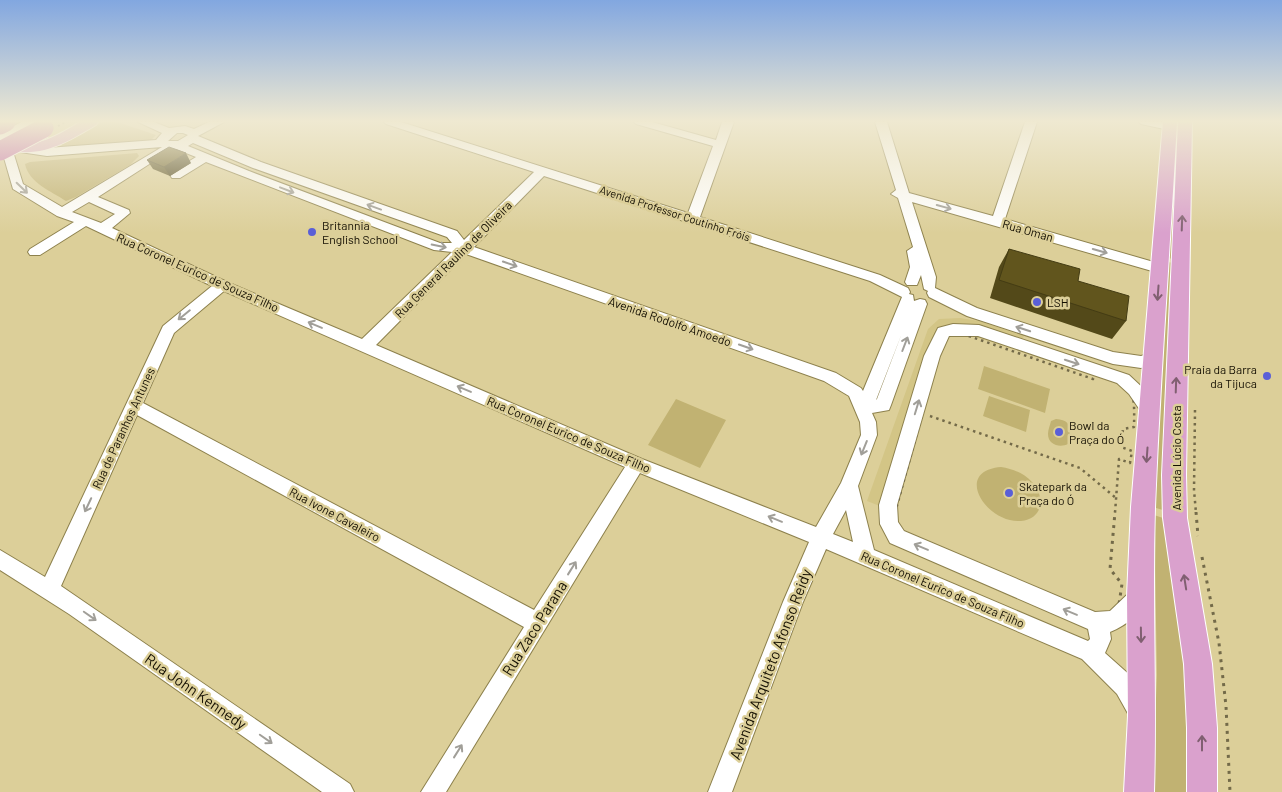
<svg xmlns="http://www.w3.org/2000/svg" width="1282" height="792" viewBox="0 0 1282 792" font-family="Barlow,sans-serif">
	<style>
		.built { fill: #d3c586 }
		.green { fill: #c1b272 }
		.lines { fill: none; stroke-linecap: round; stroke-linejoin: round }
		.minor-casing { stroke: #8d814d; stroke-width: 2 }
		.major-casing { stroke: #fff; stroke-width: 2 }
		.path-far1 { stroke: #736a49; stroke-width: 2.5; stroke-dasharray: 2.5 4; stroke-linecap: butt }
		.path { stroke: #736a49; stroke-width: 3; stroke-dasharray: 3 5; stroke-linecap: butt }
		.minor { fill: #fff; fill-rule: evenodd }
		.major { fill: #daa1cd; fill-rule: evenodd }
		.minor-bridge-casing { stroke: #8d814d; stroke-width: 14; stroke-linecap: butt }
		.highway-bridge-casing { stroke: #fff; stroke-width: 21; stroke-linecap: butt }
		.path-bridge { stroke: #736a49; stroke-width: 2; stroke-dasharray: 2 3; stroke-linecap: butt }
		.minor-bridge { stroke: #fff; stroke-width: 12 }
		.highway-bridge { stroke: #c262ac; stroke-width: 19 }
		.wall { fill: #534919 }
		.shaded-wall { fill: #443c14 }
		.building { fill: #61551d; stroke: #443c14 }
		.oneway { stroke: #a19f99 }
		.oneway2 { stroke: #805f71 }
		.poi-dot { fill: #5a5fd7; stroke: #dccf99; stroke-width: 2 }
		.labels { text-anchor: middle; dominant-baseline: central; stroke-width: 5; stroke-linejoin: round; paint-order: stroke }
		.far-street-label { font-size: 11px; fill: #130e00; stroke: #dccf99 }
		.poi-label { font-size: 12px; fill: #130e00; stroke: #dccf99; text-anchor: start }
		.street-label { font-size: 12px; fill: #130e00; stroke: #dccf99 }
		.near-street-label { font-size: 15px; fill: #130e00; stroke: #dccf99 }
	</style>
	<rect width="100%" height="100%" fill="#dccf99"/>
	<path class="built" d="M960,318L979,321L1024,336L1016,350L963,333L945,335L890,510L867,501L928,329L939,319Z"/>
	<path class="green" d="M103,122H117L156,135L151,140L62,147L61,144Z
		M1175,127L1179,128L1173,259L1168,258Z
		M137,153L139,156L130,165L76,197L66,201C51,191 29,183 25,164L30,162Z
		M1168,262L1173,263L1166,511L1153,507Z
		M984,366L1050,389L1045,413L978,389Z
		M989,396L1030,410L1026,432L983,416Z
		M676,399L726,420L700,468L648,445Z
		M1056,419C1073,420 1071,431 1068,444C1060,448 1048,445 1048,434C1048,430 1050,425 1051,421Z
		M1001,467C1013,469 1024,473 1032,482C1046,497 1043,519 1021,521C987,524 952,471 1001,467Z
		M1154,515L1166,519L1184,635L1190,792H1152L1157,675Z"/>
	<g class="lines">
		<g class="minor-casing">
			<path id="minor" d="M138,122H154L169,128L185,126L194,129L209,122H224L198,136L261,162L457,231L464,240L534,172L386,124L384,122H401L688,213L713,146L636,124L634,122H652L716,140L722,122H734L700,217L880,275L908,288L910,292L909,294L913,295L914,301L920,299L925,300L927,304L891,405L889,410L872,413L876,422L877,435L858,486L874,550L1088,641L1090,639L1088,629L890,543L880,524L879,505L924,356L938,328L953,324L979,325L1129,375L1144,389L1158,411L1156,416L1150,418L1144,416L1129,394L1117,383L978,336H949L940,356L897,505L898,522L904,531L1095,612L1110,611L1133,589L1140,586L1147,589L1150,596C1142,613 1127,625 1110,632L1111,639L1105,653L1133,678L1150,711L1147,719L1139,722L1131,719L1117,694L1082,659L826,549L803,602L732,792H708L783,602L809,542L640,473L446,792H421L524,627L137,415L61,586L350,784L354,792H322L69,614L0,570V550L45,577L163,326L212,286L86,226L40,255H30L28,252L30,249L74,222L57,216L13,189L0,144L5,141L11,145L23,184L62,207L162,147L47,156L20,152L18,150L20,148H47L156,140L162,133ZM177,133H183L188,135L178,141H168ZM193,143L253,168L447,237L452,243H440L249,171L188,146ZM169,148L176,149L196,157L172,172L170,175L172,178H180L206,162L434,250L452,252L362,339L227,282L112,228L130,213L129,210L98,197L168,152ZM544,176L870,281L902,297L863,391L861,388L836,373L474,247ZM89,202L115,214L101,223L72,212ZM466,254L824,381L849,396L860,422L861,435L841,483L816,527L642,459L376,345ZM224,291L625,467L534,610L143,403L174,333ZM902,333L877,399L876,400ZM846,510L853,542L833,534Z
				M875,122H887L909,193L993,216L1025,122H1037L1005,219L1164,265L1166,268L1164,271L1159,273L912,202L936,277L935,288L977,308L1113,352L1141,356L1154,352L1160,354L1162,358L1160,362L1141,368L1113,364L967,316L929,297L927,293L928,291L924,289L921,275L917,285H907L905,282L910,267L907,251L913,247L898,198L891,194L896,190Z
				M1139,122H1161L1173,125L1175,127L1169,130L1141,124Z"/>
		</g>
		<g class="major-casing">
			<path id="major" d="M80,122H98L96,125C64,144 39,160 0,148V132L8,133L12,142C37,149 60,134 80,122Z
				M1163,122H1177C1170,251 1160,379 1155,508C1152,603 1157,697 1154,792H1124L1128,716L1127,596L1131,507Z
				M1178,122H1192L1186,475L1187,518L1212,664L1217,728V792H1187V728L1184,664L1163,518L1162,475Z"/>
		</g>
		<path class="path-far1" d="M1195,410L1194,490L1196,513
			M930,416L1080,468L1116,498
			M895,513L941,345L945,337L955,333L963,334L1093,379L1094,373C1133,388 1135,383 1134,427L1123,429L1121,447L1132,451L1130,463L1119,459L1115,513"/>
		<path class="path" d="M895,512C892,524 898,530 908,537L1093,617H1106L1119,604L1122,584L1110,569L1115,512
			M1196,512L1198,536
			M1202,557L1219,643L1226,706L1230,792"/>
		<use href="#minor" class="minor"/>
		<use href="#major" class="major"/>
		<g class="minor-bridge-casing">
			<path id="minor-bridge" d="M0,140L34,122"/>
		</g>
		<g class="highway-bridge-casing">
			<path id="highway-bridge" d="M0,125L6,122
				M0,151L44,128"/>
		</g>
		<path class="path-bridge" d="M58,126L65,122"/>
		<use href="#minor-bridge" class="minor-bridge"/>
		<use href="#highway-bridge" class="highway-bridge"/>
	</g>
	<path class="wall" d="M147,160L191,163L170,176L153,169Z
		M1009,249L1078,281L1126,321L1112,339L990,298L999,267Z"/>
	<path class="shaded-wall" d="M186,153L191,163L170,176L164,167Z"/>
	<path class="building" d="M169,147L186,153L164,167L147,160Z
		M1009,249L1080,269L1078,281L1129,296L1126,321L999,280Z"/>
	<defs><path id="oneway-shaft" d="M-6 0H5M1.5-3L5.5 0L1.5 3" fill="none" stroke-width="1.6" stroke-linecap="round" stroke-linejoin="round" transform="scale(1.25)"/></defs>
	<g class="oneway">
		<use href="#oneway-shaft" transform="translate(22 188) rotate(44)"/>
		<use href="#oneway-shaft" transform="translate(287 190) rotate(21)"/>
		<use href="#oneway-shaft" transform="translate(374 207) rotate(-160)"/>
		<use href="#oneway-shaft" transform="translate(944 207) rotate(15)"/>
		<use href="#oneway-shaft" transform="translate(439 246) rotate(11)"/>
		<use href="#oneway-shaft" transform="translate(1100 251) rotate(16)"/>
		<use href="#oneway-shaft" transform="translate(510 264) rotate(19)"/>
		<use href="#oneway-shaft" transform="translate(184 315) rotate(141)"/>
		<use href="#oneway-shaft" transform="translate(315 325) rotate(-157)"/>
		<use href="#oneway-shaft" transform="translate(1023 329) rotate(-162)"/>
		<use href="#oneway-shaft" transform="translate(905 344) rotate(-69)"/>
		<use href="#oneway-shaft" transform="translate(746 347) rotate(19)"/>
		<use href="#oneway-shaft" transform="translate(1072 362) rotate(18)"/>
		<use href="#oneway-shaft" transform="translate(464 389) rotate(-157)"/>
		<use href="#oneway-shaft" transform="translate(917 407) rotate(-73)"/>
		<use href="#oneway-shaft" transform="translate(864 448) rotate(112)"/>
		<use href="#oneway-shaft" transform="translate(88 505) rotate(115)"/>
		<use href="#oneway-shaft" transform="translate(775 519) rotate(-158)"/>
		<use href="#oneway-shaft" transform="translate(921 547) rotate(-157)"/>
		<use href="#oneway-shaft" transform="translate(572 568) rotate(-58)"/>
		<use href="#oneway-shaft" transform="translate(1070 612) rotate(-157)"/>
		<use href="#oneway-shaft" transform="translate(90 616) rotate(35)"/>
		<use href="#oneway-shaft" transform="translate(266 739) rotate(35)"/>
		<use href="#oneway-shaft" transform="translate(458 751) rotate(-58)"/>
	</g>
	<g class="oneway2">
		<use href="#oneway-shaft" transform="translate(1182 223) rotate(-88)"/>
		<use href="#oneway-shaft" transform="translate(1158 293) rotate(94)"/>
		<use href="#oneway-shaft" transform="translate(1176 385) rotate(-88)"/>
		<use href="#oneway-shaft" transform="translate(1147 455) rotate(94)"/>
		<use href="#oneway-shaft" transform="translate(1185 582) rotate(-99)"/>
		<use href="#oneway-shaft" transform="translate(1141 635) rotate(89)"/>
		<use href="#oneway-shaft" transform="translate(1202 743) rotate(-90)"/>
	</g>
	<linearGradient id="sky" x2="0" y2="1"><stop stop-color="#82a7e0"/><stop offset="0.52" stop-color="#efe9d1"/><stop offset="1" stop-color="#efe9d1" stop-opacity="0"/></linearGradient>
	<rect width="1282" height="233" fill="url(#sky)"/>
	<g class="poi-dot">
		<circle cx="312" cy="232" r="5"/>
		<circle cx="1037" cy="302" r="5"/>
		<circle cx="1267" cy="376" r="5"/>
		<circle cx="1059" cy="432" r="5"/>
		<circle cx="1009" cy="493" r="5"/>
	</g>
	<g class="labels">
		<g class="far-street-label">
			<text transform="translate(675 213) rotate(18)">Avenida Professor Coutinho Fróis</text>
		</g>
		<g class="poi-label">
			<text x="322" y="225">Britannia<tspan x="322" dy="14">English School</tspan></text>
			<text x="1047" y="302">LSH</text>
			<text x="1257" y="369" text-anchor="end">Praia da Barra<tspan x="1257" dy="14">da Tijuca</tspan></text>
			<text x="1069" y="425">Bowl da<tspan x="1069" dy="14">Praça do Ó</tspan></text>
			<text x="1019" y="486">Skatepark da<tspan x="1019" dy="14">Praça do Ó</tspan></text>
		</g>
		<g class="street-label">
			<text transform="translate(1028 230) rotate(16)">Rua Oman</text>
			<text transform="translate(453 259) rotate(-45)">Rua General Raulino de Oliveira</text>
			<text transform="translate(198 272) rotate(24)">Rua Coronel Eurico de Souza Filho</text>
			<text transform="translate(670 321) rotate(19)">Avenida Rodolfo Amoedo</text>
			<text transform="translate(123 428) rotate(-65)">Rua de Paranhos Antunes</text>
			<text transform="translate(569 434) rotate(23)">Rua Coronel Eurico de Souza Filho</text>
			<text transform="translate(1176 458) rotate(-90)">Avenida Lúcio Costa</text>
			<text transform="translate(335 514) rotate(28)">Rua Ivone Cavaleiro</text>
			<text transform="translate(943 589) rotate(23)">Rua Coronel Eurico de Souza Filho</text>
		</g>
		<g class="near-street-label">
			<text transform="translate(534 628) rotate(-58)">Rua Zaco Parana</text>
			<text transform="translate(770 664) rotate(-69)">Avenida Arquiteto Afonso Reidy</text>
			<text transform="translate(196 691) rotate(35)">Rua John Kennedy</text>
		</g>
	</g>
</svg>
